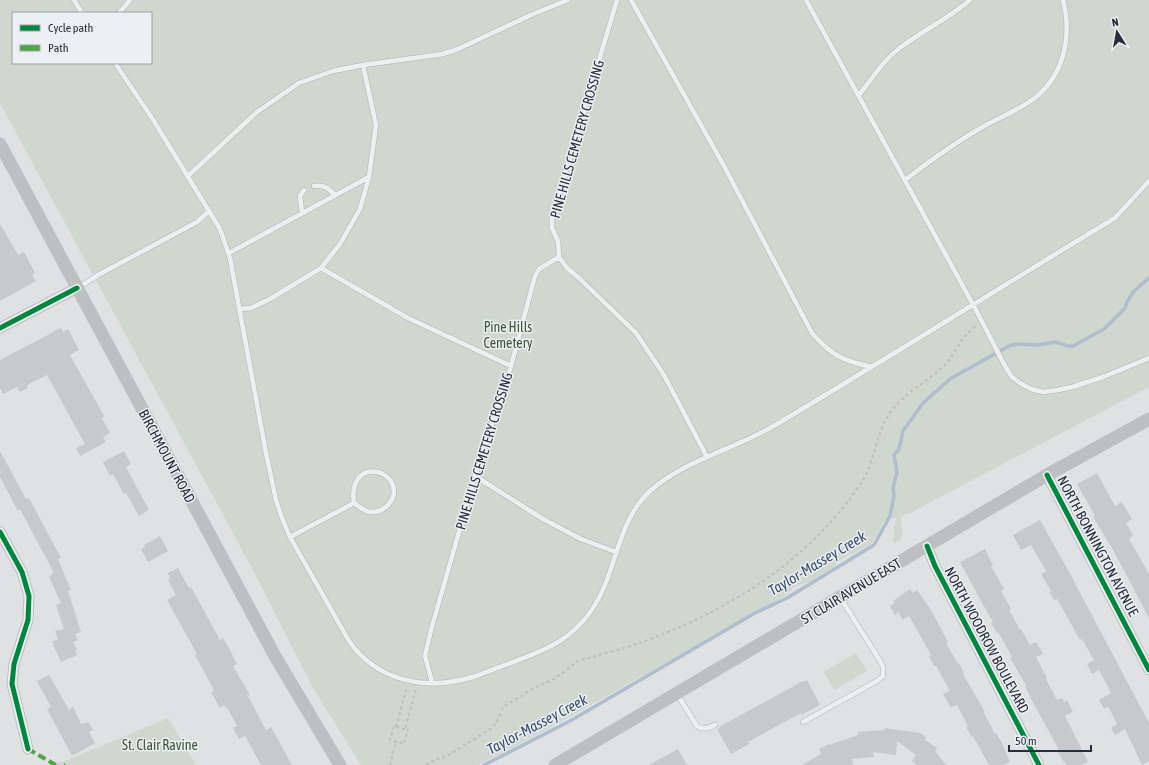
<svg xmlns="http://www.w3.org/2000/svg" width="1149" height="765" viewBox="0 0 1149 765" font-family="'Asap Condensed',sans-serif">
	<style>
		.green { fill: #cfd7cf; fill-rule: evenodd }
		.lines { fill: none; stroke-linecap: round; stroke-linejoin: round }
		.stream { stroke: #afbdcd; stroke-width: 3.5 }
		.building { fill: #c7c9cc }
		.service-casing { stroke: #bdbfc1; stroke-width: 6 }
		.minor-casing { stroke: #bdbfc1; stroke-width: 11 }
		.path { stroke: #bdbfc3; stroke-width: 2; stroke-dasharray: 3 3; stroke-linecap: butt }
		.service { stroke: #eeeff0; stroke-width: 4.5 }
		.minor { stroke: #eeeff0; stroke-width: 9 }
		.secondary { stroke: #bdbfc3; stroke-width: 13 }
		.quiet { stroke: #51a445; stroke-width: 4; stroke-dasharray: 8 4; stroke-linecap: butt }
		.cycleway-casing { stroke: #eceff3; stroke-width: 8 }
		.cycleway { stroke: #00873e; stroke-width: 5 }
		.labels { text-anchor: middle; dominant-baseline: central; stroke-width: 3; stroke-linejoin: round; paint-order: stroke }
		.street-label { font-size: 14px; fill: #282e3a; stroke: #eceff3 }
		.park-label { font-size: 14px; fill: #3b5536; stroke: #eceff3 }
		.water-label { font-size: 15px; font-style: italic; fill: #364c6b; stroke: #eceff3 }
	</style>
	<rect width="100%" height="100%" fill="#dfe1e3"/>
	<path class="green" d="M0,0H1149V387L910,513L901,516L902,530L901,540L894,543L893,538L896,517L883,522L880,530L870,545L842,559L832,568L809,582L793,587L790,592L775,602L749,615L701,643L555,725L478,765H361L313,688L253,570L0,103ZM13,13H151V63H13Z
		M856,653L867,671L834,690L824,672Z
		M168,718L196,765H48L68,760Z"/>
	<g class="lines">
		<path class="stream" d="M484,765L570,721L755,613L787,598L874,545L890,516L894,496L893,488L897,472L894,455L899,449L903,431L923,403L950,379L1007,347L1016,344L1038,345L1055,342L1068,346H1073L1104,329L1125,308L1127,302L1134,291L1149,278"/>
	</g>
	<path class="building" d="M0,224L18,255L24,252L35,273L32,275L36,281L0,301Z
		M61,328L63,332L68,329L79,350L70,355L104,416L102,418L110,433L103,437L106,442L80,456L76,448L85,444L47,375L27,385L28,388L20,392L17,387L3,394L0,388V360Z
		M0,451L26,499L29,498L61,558L58,559L71,590L68,591L81,632L75,634L78,640L73,642L77,650H75L77,655L61,662L52,642L58,639L55,631L64,629L56,605L61,603L49,577L51,576V574L54,573L20,509L18,511L0,477Z
		M124,451L131,464L126,467L149,510L139,516L126,493L124,494L113,474L110,476L103,462Z
		M1097,473L1115,506L1122,502L1132,519L1126,523L1133,535L1129,539L1149,574V618L1112,548L1093,517L1095,516L1077,484Z
		M1040,520L1068,570L1149,723V761L1142,765L1125,729L1115,735L1111,728L1117,724L1108,706L1104,709L1099,700L1111,693L1099,670L1092,674L1087,664L1094,660L1082,639L1080,640L1057,599L1054,600L1049,592L1051,591L1041,574L1046,571L1031,545L1021,550L1013,535Z
		M160,536L168,551L148,562L141,549L145,547L144,545Z
		M985,549L993,565L991,566L1004,589L1001,591L1011,609L1009,610L1020,630L1021,629L1030,645L1036,642L1043,654L1036,657L1047,678L1046,679L1057,700L1062,698L1064,702L1067,700L1073,712L1065,716L1088,762L1082,765H1066L1064,761H1063L1058,752L1059,750L1030,697L1025,686L1026,685L1010,658L1012,657L998,632L997,633L991,623L993,622L981,601L960,562Z
		M178,568L189,588L191,587L220,640L223,638L230,650L237,664L233,666L250,695L248,696L266,730L271,727L292,765H261L245,736L239,739L233,728L237,726L227,707L226,708L224,705L220,708L211,692L214,690L195,655L197,654L167,600L176,595L168,580L170,578L168,573Z
		M910,589L913,593L917,590L931,610L948,642L946,643L958,664L959,663L964,673L963,674L985,712L984,713L995,734L996,733L1002,743L1010,762L1004,765H989L973,736L972,737L966,727L968,726L957,705L951,708L943,694L950,691L936,666H934L929,656L931,655L909,616L903,620L898,612L895,615L890,606L895,603L893,601Z
		M49,675L69,710L73,707L81,724L88,722L93,730L89,732L95,743L72,756L47,709L51,707L37,681Z
		M807,680L820,705L801,715V713L748,742L749,744L731,754L717,729L720,728L719,727L803,681L804,682Z
		M885,728L920,733L926,737L925,740L937,748L935,751L946,765H917L912,761L916,755L897,741L896,755L873,752L874,757L852,759L854,765H802L821,754L819,749L829,744V745L858,735V732L885,730Z
		M678,749L687,765H649Z"/>
	<g class="lines">
		<g class="service-casing">
			<path id="service" d="M74,0L82,13
				M631,0L724,166L812,333C831,355 843,361 872,367
				M806,0L976,310L1005,366L1012,377L1020,383L1031,389L1043,392L1058,390L1072,387L1103,377L1149,358
				M119,13L130,0
				M115,63L152,118L220,229L230,258L266,453L276,500L282,518L290,537L349,641C378,682 426,691 473,677C482,674 491,670 500,667C518,660 536,654 553,645C577,632 595,610 605,585C618,553 623,516 650,491C686,459 736,449 777,424C890,357 1002,286 1115,218L1149,181
				M859,95C873,78 883,60 901,47C924,30 949,18 970,0
				M188,176L257,112L299,83L333,71L363,65L443,54L458,49L533,14L568,0
				M905,180C931,160 957,141 986,125C1003,116 1021,109 1036,97C1065,73 1072,35 1063,0
				M314,186C325,185 328,188 335,195
				M302,213L300,196L304,190
				M229,253L369,177
				M559,257L567,268L580,279L636,333L664,375L707,457
				M321,268L408,318L511,366
				M78,288L98,275L197,222L209,211
				M241,309L251,308L270,299L321,268L340,244L360,209L369,177L376,125L363,65
				M475,476L543,519L581,539L616,552
				M290,537L354,503C351,485 359,466 381,473C385,475 390,479 392,483C399,498 385,513 370,512C364,511 359,507 354,503
				M432,682L425,656L431,630L475,476L511,366L535,276L539,269L559,257L558,241L552,228V218L617,0
				M677,694L697,726C704,730 708,728 715,725
				M803,722L877,681L883,676V667L879,659L841,599"/>
		</g>
		<g class="minor-casing">
			<path id="minor" d="M0,328L77,288
				M1047,475L1149,670
				M0,532L22,572L29,596L28,620L14,664L12,684L28,749
				M927,546L935,566L1039,765"/>
		</g>
		<path class="path" d="M396,727L407,687
			M405,729L394,726L390,740L404,744L408,730L405,729L416,689
			M390,765L396,742
			M426,765L437,759L447,756L492,728L496,724L502,710L506,705L534,688L554,679L571,667L575,662C601,654 628,648 653,638C736,606 811,558 861,483C875,461 875,437 888,416C901,394 924,384 942,368C949,362 953,353 958,346C963,338 969,331 976,326"/>
		<use href="#service" class="service"/>
		<use href="#minor" class="minor"/>
		<path class="secondary" d="M0,144L276,658L340,765
			M555,765L1047,475L1149,419"/>
		<path class="quiet" d="M28,749L56,765
			M64,765H65"/>
		<g class="cycleway-casing">
			<path id="cycleway" d="M0,328L77,288
				M1047,475L1149,670
				M0,532L22,572L29,596L28,620L14,664L12,684L28,749
				M927,546L935,566L1039,765"/>
		</g>
		<use href="#cycleway" class="cycleway"/>
	</g>
	<g class="labels">
		<g class="street-label">
			<text transform="translate(577 139) rotate(-74)">PINE HILLS CEMETERY CROSSING</text>
			<text transform="translate(484 451) rotate(-73)">PINE HILLS CEMETERY CROSSING</text>
			<text transform="translate(167 456) rotate(62)">BIRCHMOUNT ROAD</text>
			<text transform="translate(1098 546) rotate(62)">NORTH BONNINGTON AVENUE</text>
			<text transform="translate(851 591) rotate(-31)">ST CLAIR AVENUE EAST</text>
			<text transform="translate(987 640) rotate(62)">NORTH WOODROW BOULEVARD</text>
		</g>
		<g class="park-label">
			<text x="508" y="327">Pine Hills<tspan x="508" dy="16">Cemetery</tspan></text>
			<text x="160" y="745">St. Clair Ravine</text>
		</g>
		<g class="water-label">
			<text transform="translate(817 563) rotate(-31)">Taylor-Massey Creek</text>
			<text transform="translate(537 724) rotate(-28)">Taylor-Massey Creek</text>
		</g>
	</g>
	<rect x="12" y="12" width="140" height="52" fill="#eceff3" stroke="#9ea2a9"/>
	<rect x="20" y="25" width="20" height="6" fill="#00873e" stroke="#9ea2a9"/>
	<text x="48" y="32" font-size="12" fill="#282e3a">Cycle path</text>
	<rect x="20" y="45" width="20" height="6" fill="#51a445" stroke="#9ea2a9"/>
	<text x="48" y="52" font-size="12" fill="#282e3a">Path</text>
	<g transform="translate(1117 32) rotate(349)" stroke="#eceff3" stroke-width="3" paint-order="stroke">
	<path d="M0-3L7 15L0 10L-7 15Z" fill="#282e3a"/>
	<text y="-6" font-size="11" font-weight="bold" text-anchor="middle" fill="#282e3a">N</text>
	</g>
	<path d="M1009 745v6h82v-6" fill="none" stroke="#282e3a" stroke-width="2"/>
	<text x="1015" y="745" font-size="12" fill="#282e3a" stroke="#eceff3" stroke-width="3" paint-order="stroke">50 m</text>
</svg>
